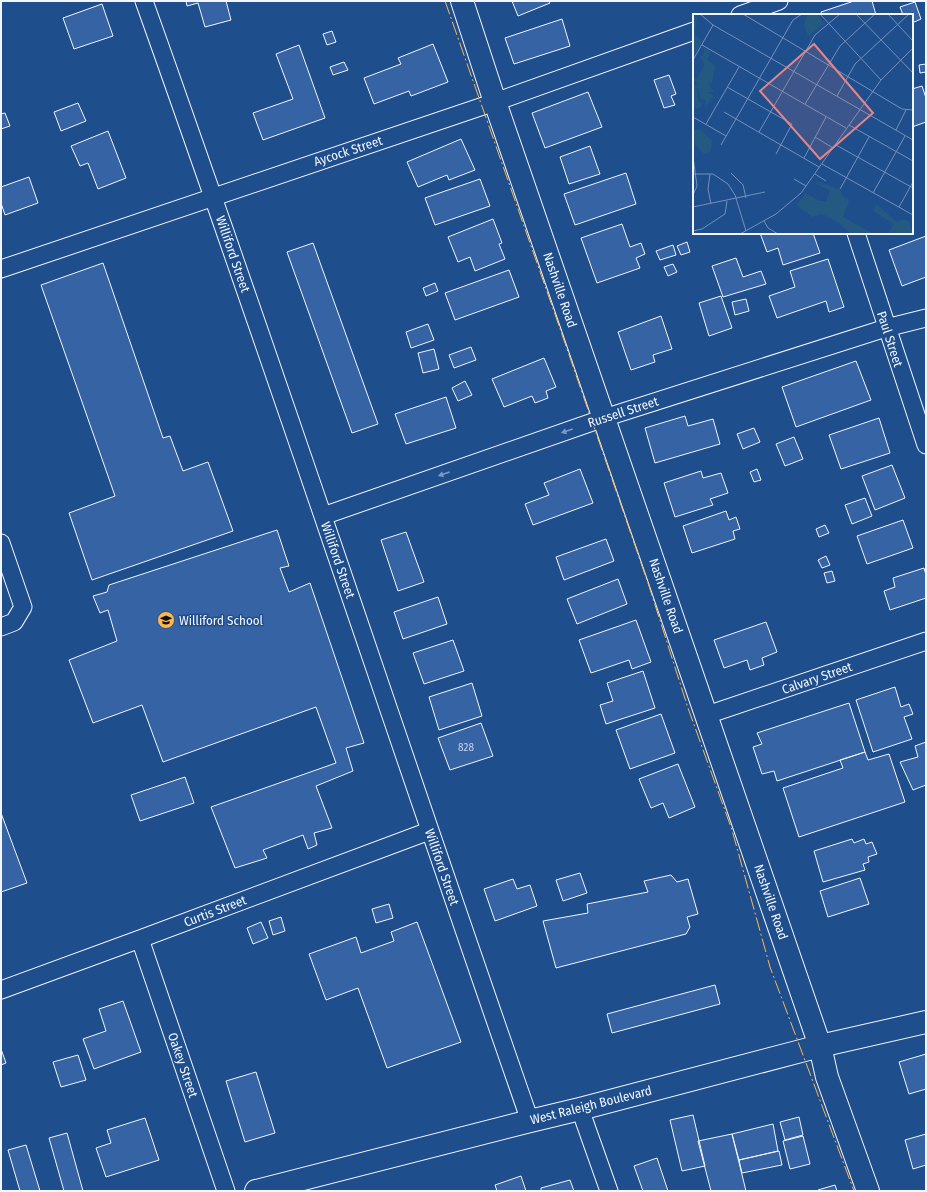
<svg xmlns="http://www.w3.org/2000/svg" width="927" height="1192" viewBox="0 0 927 1192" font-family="'Fira Sans Condensed',sans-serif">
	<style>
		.building { fill: #3563a3; stroke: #f2f6ff }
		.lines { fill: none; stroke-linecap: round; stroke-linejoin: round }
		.street-casing { stroke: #f2f6ff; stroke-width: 19 }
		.secondary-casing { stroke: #f2f6ff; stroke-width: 24 }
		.primary-casing { stroke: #f2f6ff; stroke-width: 24 }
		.street { stroke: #1f4e8c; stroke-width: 17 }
		.secondary { stroke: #1f4e8c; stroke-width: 22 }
		.primary { stroke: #1f4e8c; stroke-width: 22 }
		.power { stroke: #ffb74d; stroke-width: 1; stroke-dasharray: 14 3 2 3; stroke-linecap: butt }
		.oneway { fill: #7e9ac0 }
		.labels { text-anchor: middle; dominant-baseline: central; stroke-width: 3; stroke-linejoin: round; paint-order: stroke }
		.number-label { font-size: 11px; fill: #c3d1e8 }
		.street-label { font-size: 13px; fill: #f2f6ff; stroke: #1f4e8c }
		.poi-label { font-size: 13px; fill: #f2f6ff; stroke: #1f4e8c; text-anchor: start }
		.inset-road { fill: none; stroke: #7391ba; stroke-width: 1 }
		.view { fill: #e38589; fill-opacity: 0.15; stroke: #e38589; stroke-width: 2 }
		.inset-edge { fill: none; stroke: #f2f6ff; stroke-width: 2 }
	</style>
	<rect width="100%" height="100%" fill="#1f4e8c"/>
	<path class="building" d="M186,1H226L231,20L205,27L198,3L187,6Z
		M512,1H549L550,3L518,16Z
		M854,1H872L876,15H822L821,12Z
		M915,2L921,19L912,23V15H903L900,7Z
		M102,4L113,36L74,49L63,18Z
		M562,19L570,46L514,64L505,38Z
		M332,31L336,42L327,45L323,34Z
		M433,44L448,82L411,96L409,91L374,104L364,78L401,64L398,58Z
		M299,45L325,118L263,140L253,113L293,99L276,54Z
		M344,62L348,70L333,75L330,67Z
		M926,64V72L920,73L919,65Z
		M669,75L676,94L671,96L675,105L664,108L654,80Z
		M922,86L926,98V122L912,127V89Z
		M588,92L602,127L545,148L532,113Z
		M78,103L86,121L61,131L54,112Z
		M5,113L10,126L1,129V114Z
		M108,131L126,178L98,189L88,163L80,166L71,146Z
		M461,139L475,170L449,180L447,175L418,187L407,162Z
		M590,146L600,174L569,184L560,157Z
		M626,173L636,204L575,225L564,194Z
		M29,177L38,203L5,215L1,203V187Z
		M480,179L490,206L435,225L425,198Z
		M493,219L502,243L499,244L505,259L475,271L470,257L458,262L448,237Z
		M622,224L630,247L641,243L645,254L636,258L640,268L597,283L581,238Z
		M760,233H813L820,253L783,265L778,248L767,252Z
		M926,236V277L902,286L889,250Z
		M687,242L690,252L681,255L677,246Z
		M313,243L378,424L352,433L287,252Z
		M673,245L676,255L660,260L656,251Z
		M736,258L743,277L761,271L766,284L723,297L712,266Z
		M828,259L844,307L829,312L826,301L777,318L769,296L795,287L790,271Z
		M103,263L163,438L170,436L183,471L208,462L233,531L92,580L69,513L115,496L41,285Z
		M673,264L677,272L668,276L664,267Z
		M509,270L519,297L455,320L445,293Z
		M435,283L438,291L426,296L423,288Z
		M721,296L732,328L709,336L699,303Z
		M746,299L749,311L735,315L732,302Z
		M661,316L672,349L653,355L655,362L631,370L618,332Z
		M428,324L434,340L411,348L406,332Z
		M471,347L476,360L454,368L449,355Z
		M434,349L439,369L423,373L418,353Z
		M544,358L556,387L546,391L548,398L535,403L532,396L504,407L492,379Z
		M856,361L871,400L796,427L782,387Z
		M465,381L472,395L458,401L452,388Z
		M446,397L456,428L406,444L395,414Z
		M685,416L688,426L713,419L720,444L655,463L645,428Z
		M879,418L890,453L841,469L829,435Z
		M754,428L760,442L743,449L737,434Z
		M794,437L803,459L785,466L776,444Z
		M892,465L905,498L875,510L862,476Z
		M580,469L593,503L533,525L525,504L549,495L544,483Z
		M757,469L761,480L754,482L750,472Z
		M701,471L703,478L721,473L728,493L710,499L713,505L675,517L664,483Z
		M865,498L872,516L852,524L845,505Z
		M726,511L729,520L736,517L740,529L733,531L735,539L692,553L683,526Z
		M903,520L913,548L867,564L857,536Z
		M825,525L829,533L819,537L816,529Z
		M277,530L289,566L280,568L289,592L310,583L364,743L346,748L353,771L316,786L332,828L314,833L317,845L308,849L303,835L263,850L267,858L235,868L211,807L336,763L316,707L163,762L142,705L93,723L69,660L117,641L108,610L100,613L93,596L107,592L109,585Z
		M406,532L424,582L398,591L381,540Z
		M606,539L614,561L564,580L556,557Z
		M826,556L830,565L822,568L818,560Z
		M924,568L926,575V598L890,610L884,591L895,587L893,578Z
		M832,571L835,581L827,583L824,573Z
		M618,579L627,604L577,624L567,599Z
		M438,597L447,624L403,639L394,612Z
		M636,620L651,662L632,669L629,660L591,673L579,640Z
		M766,622L777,652L762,658L764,665L750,670L747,660L724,668L714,640Z
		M453,640L464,671L424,684L413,653Z
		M643,671L655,708L606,724L600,705L613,701L607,683Z
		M472,683L482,716L439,730L429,697Z
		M895,687L901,707L909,704L913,714L904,717L912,739L873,752L856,700Z
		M849,703L865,752L777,781L774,771L762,774L753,747L762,744L757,733Z
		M661,714L675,753L630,769L616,730Z
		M481,723L493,756L450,770L438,738Z
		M926,742V785L913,790L900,762L918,757L915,746Z
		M865,752L868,760L889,754L905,802L799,837L783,788L843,768L840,760Z
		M678,764L695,807L669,818L663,803L651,808L639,779Z
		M185,777L194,803L140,821L131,795Z
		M1,813L27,883L1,892Z
		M852,839L854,843L864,839L866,844L872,842L877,854L868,857L869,862L863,864L865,870L823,882L814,851Z
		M580,873L587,893L563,901L556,880Z
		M671,875L677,882L688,879L698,914L687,917L690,927L686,934L556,968L543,921L588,913L587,904L648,892L644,881Z
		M860,878L869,904L828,917L820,891Z
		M513,879L517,889L530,885L537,906L495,921L484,889Z
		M389,904L393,918L376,923L372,909Z
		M281,917L285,931L273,935L269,921Z
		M261,922L268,938L253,944L247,928Z
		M417,922L461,1042L387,1068L358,988L326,1000L309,954L356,937L361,953L394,941L391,932Z
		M715,985L720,1004L612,1033L607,1014Z
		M123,1001L141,1052L94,1069L83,1039L106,1031L99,1009Z
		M1,1049L6,1063L1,1065Z
		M926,1054V1089L909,1094L899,1062Z
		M78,1055L86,1080L61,1087L53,1062Z
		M256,1072L275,1133L245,1142L226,1081Z
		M693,1115L705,1166L682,1171L670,1120Z
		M799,1117L803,1135L785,1140L780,1122Z
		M145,1118L159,1160L106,1177L96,1148L111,1143L107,1130Z
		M773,1124L778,1151L739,1160L732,1134Z
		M67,1133L83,1191H64L49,1138Z
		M732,1134L746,1191H711L698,1141Z
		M926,1134V1165L913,1169L905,1140Z
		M803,1136L810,1164L790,1169L783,1141Z
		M26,1145L40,1191H20L8,1150Z
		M779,1151L782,1165L742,1173L739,1160Z
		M657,1158L668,1191H643L634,1166Z
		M521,1176L526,1191H497L495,1185Z
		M570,1180L574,1191H541V1188Z
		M835,1185L837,1191H818V1190Z"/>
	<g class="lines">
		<g class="street-casing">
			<path id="street" d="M144,1C277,373 400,748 530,1121
				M740,15L779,1
				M856,233L926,445
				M1,269L495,102L694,31
				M323,516L604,418L886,328L926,318
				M1,543L23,607L14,622L1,627
				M707,715L926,641
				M140,939L226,1191
				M1,990L140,939L429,831
				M580,1109L609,1191"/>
		</g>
		<g class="secondary-casing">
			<path id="secondary" d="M462,1L495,102L820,1046L827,1077L868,1191"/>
		</g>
		<g class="primary-casing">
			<path id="primary" d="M256,1191L530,1121L580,1109L820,1046L926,1022"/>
		</g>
		<use href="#street" class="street"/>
		<use href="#secondary" class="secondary"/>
		<use href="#primary" class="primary"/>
		<path class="power" d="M445,1L557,320L649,586L688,708L732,830L770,967L854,1191"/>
	</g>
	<defs><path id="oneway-solid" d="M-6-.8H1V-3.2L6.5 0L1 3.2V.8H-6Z"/></defs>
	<g class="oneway">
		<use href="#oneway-solid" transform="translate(567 431) rotate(161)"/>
		<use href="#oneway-solid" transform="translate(444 474) rotate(161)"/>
	</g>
	<defs>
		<g id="school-disc" transform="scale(0.9)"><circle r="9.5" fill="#ffb74d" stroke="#1f4e8c"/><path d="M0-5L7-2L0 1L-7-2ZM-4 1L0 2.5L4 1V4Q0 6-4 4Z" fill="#111"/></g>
	</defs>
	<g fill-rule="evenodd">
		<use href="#school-disc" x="166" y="620"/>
	</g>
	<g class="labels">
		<g class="number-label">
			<text x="466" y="747">828</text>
		</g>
		<g class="street-label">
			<text transform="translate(348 151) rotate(-18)">Aycock Street</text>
			<text transform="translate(233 254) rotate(71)">Williford Street</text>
			<text transform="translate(560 290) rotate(71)">Nashville Road</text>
			<text transform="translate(890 339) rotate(72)">Paul Street</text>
			<text transform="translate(623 412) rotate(-18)">Russell Street</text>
			<text transform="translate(338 560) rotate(71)">Williford Street</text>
			<text transform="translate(666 596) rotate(71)">Nashville Road</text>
			<text transform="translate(817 678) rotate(-19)">Calvary Street</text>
			<text transform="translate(442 867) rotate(71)">Williford Street</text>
			<text transform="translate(771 902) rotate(71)">Nashville Road</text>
			<text transform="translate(215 911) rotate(-21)">Curtis Street</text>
			<text transform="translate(183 1065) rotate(71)">Oakey Street</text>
			<text transform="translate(591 1105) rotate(-14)">West Raleigh Boulevard</text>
		</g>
		<g class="poi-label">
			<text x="179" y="620">Williford School</text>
		</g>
	</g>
	<g transform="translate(693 14)">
		<rect width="220" height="220" fill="#1f4e8c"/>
		<path d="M0,2L4,3L2,20L9,27L0,44ZM11,34L18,38L14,45L22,52L19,68L15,69L21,78H14L23,84H18L12,94L13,86L8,85L4,71L5,86L9,91L5,95L0,93V70L5,71L0,64H4L12,50L7,43L11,40ZM0,115L8,116L19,127L18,137L11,140L2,131ZM124,167L147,176L149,182L156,187L150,203L181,220H158L142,206L129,200L119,203L103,191L113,179L127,187H133L137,177L123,170ZM184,191L204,208L210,205L215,207L220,220H195L201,210L180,197Z" fill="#245a82"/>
		<path d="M115,0H124L131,10L115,22L111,11Z" fill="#245a82"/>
		<path class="inset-road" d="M7,0L20,11L220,126M50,0L209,95L220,96M127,0L188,66M163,0L220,59M195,0L220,27M9,31L153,114M0,46L20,11M34,73L99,110L83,140M144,82L162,50L216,0M112,90L147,32L182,0M31,98L126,153M0,103L33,122M13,110L46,53M156,111L220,147M203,116L213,96M66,118L122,21L147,0M122,123L140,134M28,131L100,6L109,0M143,131L220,174M0,143L4,172L0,181M111,144L133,103M129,150L220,201M38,159L50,171L53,184M0,160H20L35,170L42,181L53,217M17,160L15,175L18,190M122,160L133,167M101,165L113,172M147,175L176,123M180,179L212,122M0,193L72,178M206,193L220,168M71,207L75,214L85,220M0,217L9,215L32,200L34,187M47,220L83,200L108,179L188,66L220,34"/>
		<path class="view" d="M121,30L180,99L127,145L67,77Z"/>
		<rect width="220" height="220" class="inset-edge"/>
	</g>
	<rect width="927" height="1192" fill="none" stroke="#f2f6ff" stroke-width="4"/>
</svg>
